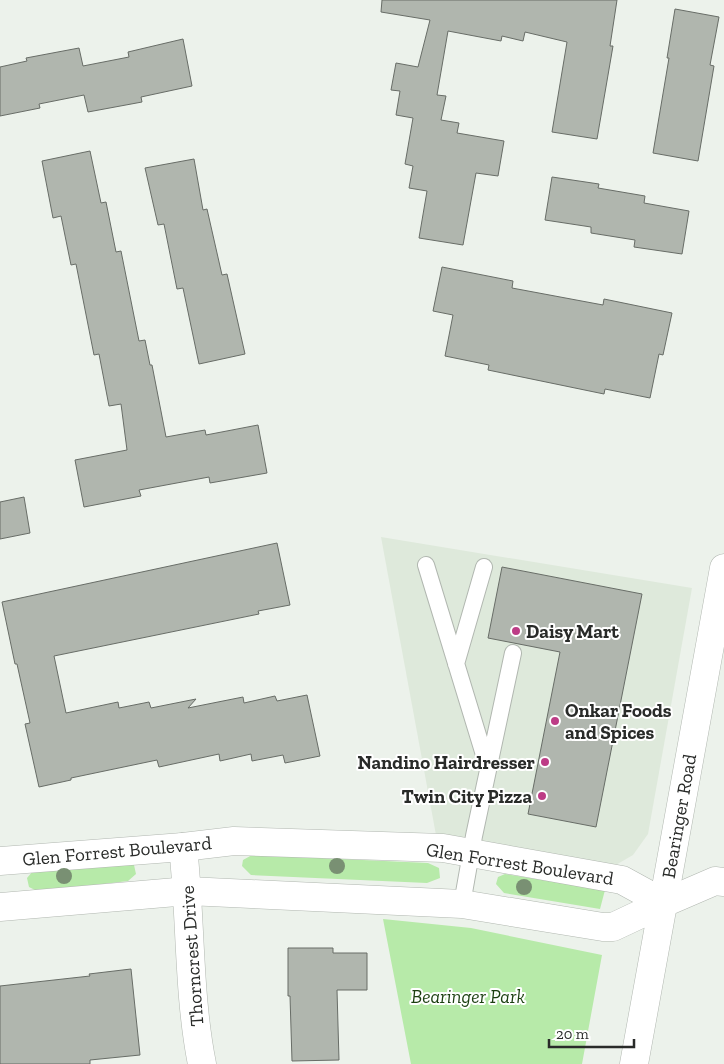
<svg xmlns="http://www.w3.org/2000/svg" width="724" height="1064" viewBox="0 0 724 1064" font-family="'Zilla Slab',serif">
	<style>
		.built { fill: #dee9db }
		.green { fill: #b7eaa9 }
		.building { fill: #b0b6ae; stroke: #686d67 }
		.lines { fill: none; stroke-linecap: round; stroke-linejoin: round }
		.lane-casing { stroke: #b1b7b0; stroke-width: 18 }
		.street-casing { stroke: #b1b7b0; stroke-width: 29 }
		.secondary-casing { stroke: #b1b7b0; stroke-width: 29 }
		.lane { stroke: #fff; stroke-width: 16 }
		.street { stroke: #fff; stroke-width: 28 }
		.secondary { stroke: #fff; stroke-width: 28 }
		.tree { fill: #799073 }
		.poi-dot { fill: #bd3c86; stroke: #fff; stroke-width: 2 }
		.labels { text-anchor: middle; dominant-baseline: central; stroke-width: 4; stroke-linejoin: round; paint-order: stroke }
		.poi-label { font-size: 19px; font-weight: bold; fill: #292b29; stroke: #fff; text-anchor: start }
		.street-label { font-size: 19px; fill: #292b29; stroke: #fff }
		.park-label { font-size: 19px; font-style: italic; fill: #1b3f10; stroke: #fff }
	</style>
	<rect width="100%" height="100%" fill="#ecf2eb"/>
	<path class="built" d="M381,537L692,588L648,834L633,855L614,866L436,835Z"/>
	<path class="green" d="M252,855L428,863L439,868L440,878L427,883L251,875L242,866L243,860Z
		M124,862L134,865L136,874L128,881L39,892L29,887L27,878L33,871Z
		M505,874L605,890L600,909L504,893L496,884L498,877Z
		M383,919L471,928L602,955L582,1064H411Z"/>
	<path class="building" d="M382,0H617L610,46H613L597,139L552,132L567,42L525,32L523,41L502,36L501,41L448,31L437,95L446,96L441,120L459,123L457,133L504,141L498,176L476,173L463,245L419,238L427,191L409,188L413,166L405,164L413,118L396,115L400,91L391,90L396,63L418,67L430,20L381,12Z
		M675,9L719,17L710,65L714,66L698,161L653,153L669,58H667Z
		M183,39L192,86L141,97L142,102L88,112L84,95L39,104L40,108L0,116V67L27,61L26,58L79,48L83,66L129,57L128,52Z
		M90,151L101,203L106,202L116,252L121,251L139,341L145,340L150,365H152L166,437L205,430L206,435L258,425L267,473L210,483L209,477L139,490L141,496L84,507L75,460L127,450L121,404L109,406L99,354L94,355L76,264L71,265L61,216L53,218L42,161Z
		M194,159L203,210L207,209L222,275L227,274L245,354L199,364L183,288L177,289L164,224L158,225L145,168Z
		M552,177L599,184L598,188L645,196L644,203L689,211L682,254L634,247L635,240L591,233V227L545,220Z
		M442,267L513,281L512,288L603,305L604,299L672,313L663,355L659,354L650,398L605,389L604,394L488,370L489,365L445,356L453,315L433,311Z
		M24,497L30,533L0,539V502Z
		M277,543L290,605L258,611L259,614L54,656L66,713L118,702L119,708L149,702L151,708L196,699L188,708L243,697L244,703L275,696L277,701L307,695L320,756L285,763L283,755L252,761L251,754L220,761L219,754L159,767L157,760L71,778V780L39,787L25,724L30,723L17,664H15L2,602Z
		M502,567L642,594L596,827L528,814L560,652L488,638Z
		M288,948H333V953H367V990H337L339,1060L292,1061L290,996H288Z
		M131,969L140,1055L90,1060V1064H0V986L90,976L89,974Z"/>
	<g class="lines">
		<g class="lane-casing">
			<path id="lane" d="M426,565L488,768
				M456,664L484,567
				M462,904L474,836L513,653"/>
		</g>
		<g class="street-casing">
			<path id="street" d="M183,847C191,919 188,994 202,1064
				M664,903L715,881L724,882"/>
		</g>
		<g class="secondary-casing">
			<path id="secondary" d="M0,861L183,847L234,841L443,848L622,880L664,903
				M0,907L188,891L462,904L603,927H613L664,903
				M634,1064L724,568"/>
		</g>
		<use href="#lane" class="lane"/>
		<use href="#street" class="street"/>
		<use href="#secondary" class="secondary"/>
	</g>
	<g class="tree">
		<circle cx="337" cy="866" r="8"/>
		<circle cx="64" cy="876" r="8"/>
		<circle cx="524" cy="887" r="8"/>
	</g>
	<g class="poi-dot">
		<circle cx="516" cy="631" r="5"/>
		<circle cx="555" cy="721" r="5"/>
		<circle cx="545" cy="762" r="5"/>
		<circle cx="542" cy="796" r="5"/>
	</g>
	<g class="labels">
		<g class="poi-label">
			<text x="526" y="631">Daisy Mart</text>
			<text x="565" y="710">Onkar Foods<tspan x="565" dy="22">and Spices</tspan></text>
			<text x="535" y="762" text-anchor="end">Nandino Hairdresser</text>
			<text x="532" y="796" text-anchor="end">Twin City Pizza</text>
		</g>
		<g class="street-label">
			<text transform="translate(679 816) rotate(-80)">Bearinger Road</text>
			<text transform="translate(117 851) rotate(-5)">Glen Forrest Boulevard</text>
			<text transform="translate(520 864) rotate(9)">Glen Forrest Boulevard</text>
			<text transform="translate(192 956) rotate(-94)">Thorncrest Drive</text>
		</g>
		<g class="park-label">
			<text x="468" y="996">Bearinger Park</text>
		</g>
	</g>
	<path d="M549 1039v8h85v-8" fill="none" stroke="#292b29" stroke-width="2.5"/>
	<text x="556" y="1039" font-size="15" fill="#292b29" stroke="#ffffff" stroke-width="4" paint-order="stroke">20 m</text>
</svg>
